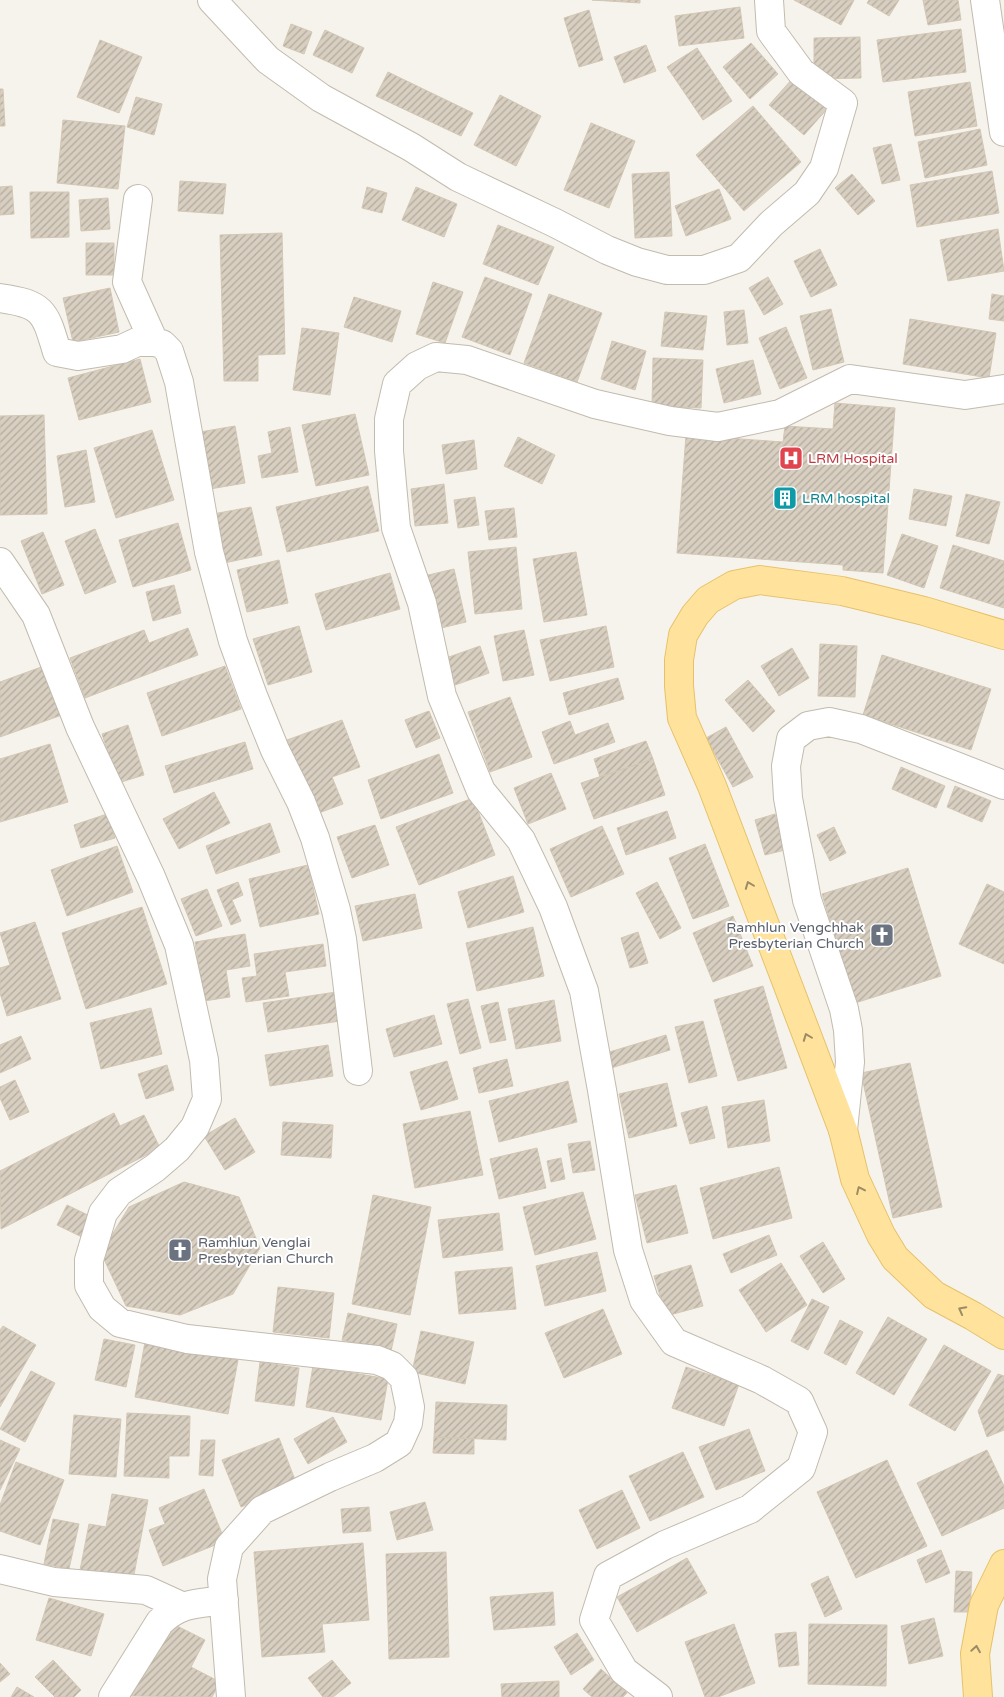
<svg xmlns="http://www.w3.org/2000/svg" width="1004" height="1697" viewBox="0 0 1004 1697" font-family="'Varela Round',sans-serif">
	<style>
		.building { fill: url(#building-hatch); stroke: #d3c7b4 }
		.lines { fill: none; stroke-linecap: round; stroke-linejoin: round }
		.minor-casing { stroke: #c2bbae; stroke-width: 30 }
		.major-casing { stroke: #e6c16a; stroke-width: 30 }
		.minor { stroke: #fff; stroke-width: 28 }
		.major { stroke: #ffe39c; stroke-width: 28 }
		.oneway { stroke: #9c8c66 }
		.labels { text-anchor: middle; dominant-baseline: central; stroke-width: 4; stroke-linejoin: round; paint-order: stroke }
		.health-label { font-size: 14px; fill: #be3a42; stroke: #fff; text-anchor: start }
		.culture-label { font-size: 14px; fill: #0d838f; stroke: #fff; text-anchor: start }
		.worship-label { font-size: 14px; fill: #5b616d; stroke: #fff; text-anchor: end }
	</style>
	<defs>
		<pattern id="building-hatch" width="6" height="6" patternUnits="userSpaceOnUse" patternTransform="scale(1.25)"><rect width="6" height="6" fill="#d8cfc1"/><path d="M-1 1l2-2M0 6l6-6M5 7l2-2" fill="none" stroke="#b1aa9e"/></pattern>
	</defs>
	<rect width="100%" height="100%" fill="#f6f3ec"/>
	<path class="building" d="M592,0H640V3Z
		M794,0H854L841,25Z
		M869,0H899L889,16L867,3Z
		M923,0H958L961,20L928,25Z
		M740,7L744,38L679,46L675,16Z
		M589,10L603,60L579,67L564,18Z
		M291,24L312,32L304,54L283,46Z
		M961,29L966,72L883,82L877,40Z
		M325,30L364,48L352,73L313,55Z
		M860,37L861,78L814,79V38Z
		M100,40L142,57L119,113L77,97Z
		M751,43L778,74L750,99L723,67Z
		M646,45L656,71L624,83L614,57Z
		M697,48L732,101L703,120L667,67Z
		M388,72L473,113L461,136L376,96Z
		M793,78L828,108L804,135L769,105Z
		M970,82L977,126L915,136L908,92Z
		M0,89H3L5,126H0Z
		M500,95L541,116L516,166L474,145Z
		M136,97L162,104L154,135L127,127Z
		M753,106L801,162L744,211L696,155Z
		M63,120L125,126L118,189L57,183Z
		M591,123L635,141L609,208L564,190Z
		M980,129L987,165L925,178L918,142Z
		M891,144L900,180L882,184L873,148Z
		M992,171L999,213L917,227L910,185Z
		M669,172L672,236L635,238L632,174Z
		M852,174L875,201L858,215L835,188Z
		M180,181L226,184L223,214L178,211Z
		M12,186L14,214L0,215V187Z
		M367,187L387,193L382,213L362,208Z
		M416,187L457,204L444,237L402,220Z
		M719,189L731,219L686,236L675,206Z
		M30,192H69V237L31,238Z
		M108,198L110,229L81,231L79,200Z
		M498,225L554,247L538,285L483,264Z
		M998,229L1004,271L948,281L940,240Z
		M282,233L285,354L258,355V381H224L220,235Z
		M86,243H114V275H86Z
		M820,249L837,285L811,297L794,261Z
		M485,277L532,294L510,355L462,337Z
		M768,277L783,304L764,315L749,288Z
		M433,282L463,292L445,343L416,334Z
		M110,288L119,332L73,342L63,298Z
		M549,294L602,313L577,382L524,363Z
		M992,294L1004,296V321L989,319Z
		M354,297L401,311L392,342L344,327Z
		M831,309L844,362L813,370L800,316Z
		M744,310L748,343L727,345L724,312Z
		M665,312L707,316L703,350L661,346Z
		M910,319L996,333L989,378L903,364Z
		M786,327L807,378L780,389L759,338Z
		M302,328L339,333L330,395L293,390Z
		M612,341L646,351L635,390L601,379Z
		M653,358L703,360L701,408L652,406Z
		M140,359L151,402L79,420L68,378Z
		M753,360L761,394L724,403L716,369Z
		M835,403L895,408L883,573L843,570V565L677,553L686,435L783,442L785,426L833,429Z
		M355,414L369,475L316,486L302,425Z
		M44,415L47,514L0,515V416Z
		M235,426L245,483L210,489L200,432Z
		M290,427L298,472L262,478L258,456L272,453L268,432Z
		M152,430L174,500L116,518L94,448Z
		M518,437L555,455L542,484L504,466Z
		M474,440L477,469L446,474L442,445Z
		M86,450L95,502L65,507L57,456Z
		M444,484L448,523L415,526L411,489Z
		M368,486L379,531L287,552L276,507Z
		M914,489L952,496L946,526L909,519Z
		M966,494L1000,502L989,544L956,536Z
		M475,497L479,525L458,528L454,500Z
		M251,507L262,555L224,563L213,514Z
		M514,508L517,537L489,540L485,511Z
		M178,523L191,570L133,587L119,540Z
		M95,529L116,582L85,594L65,541Z
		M43,532L64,585L42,594L21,541Z
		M902,534L938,546L924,588L887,575Z
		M953,545L1004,561V608L940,588Z
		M516,547L522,609L475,614L468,552Z
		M576,552L587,615L544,622L533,559Z
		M279,560L288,603L247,612L237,570Z
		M454,569L466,622L437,629L424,576Z
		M390,573L400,609L326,630L315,594Z
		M174,585L181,613L153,621L146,592Z
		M299,626L312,672L268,685L253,639Z
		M606,626L614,667L550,681L540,640Z
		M188,628L198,655L85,698L70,658L144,630L149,643Z
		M524,630L534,675L503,681L494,636Z
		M820,644L857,646L855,697L818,696Z
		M480,646L489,673L455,685L446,658Z
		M792,648L809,678L779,696L761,666Z
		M882,655L991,689L971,750L863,715Z
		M44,666L62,715L0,737V682Z
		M225,666L241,709L162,736L147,693Z
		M618,678L624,699L569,715L563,693Z
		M748,680L775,711L753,732L725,700Z
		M510,697L532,757L490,772L468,712Z
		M429,711L440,738L416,748L405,720Z
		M342,720L360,767L332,777L343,804L316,814L287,740Z
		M570,721L575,735L608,723L615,742L554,764L542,732Z
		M128,725L144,775L118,783L102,734Z
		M726,727L753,777L733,787L706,738Z
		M646,741L653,759L600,777L594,759Z
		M245,742L253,769L174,793L165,766Z
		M50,744L68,802L0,822V759Z
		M439,754L453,793L381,819L368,780Z
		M653,759L665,795L594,819L581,783Z
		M901,767L945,786L936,808L892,789Z
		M551,773L566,809L528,824L514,788Z
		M955,786L991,801L982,822L947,807Z
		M214,792L230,823L179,849L163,819Z
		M473,798L495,855L419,885L396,827Z
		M667,811L676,838L626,855L617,828Z
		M107,814L115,838L81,848L74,825Z
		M775,814L785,850L765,855L755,820Z
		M270,823L280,852L216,874L206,846Z
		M375,825L389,865L352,878L337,837Z
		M602,826L624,874L571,897L550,849Z
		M834,827L846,853L830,861L817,835Z
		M705,844L729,906L693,919L669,858Z
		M117,846L133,892L67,916L51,870Z
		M308,865L319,914L260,927L249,879Z
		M908,868L941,976L855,1003L822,894Z
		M513,876L524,912L468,928L458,892Z
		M238,882L243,895L232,900L241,921L231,925L217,890Z
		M657,882L681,928L660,939L636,893Z
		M987,884L1004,892V964L959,944Z
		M207,889L222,926L196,936L181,899Z
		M415,894L422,928L363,941L355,906Z
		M142,907L167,984L86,1009L62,933Z
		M733,916L753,966L713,982L693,933Z
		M35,922L61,999L7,1016L0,993V968L10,965L0,933Z
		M533,927L544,976L477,991L466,943Z
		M638,932L648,963L630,968L621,938Z
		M245,934L250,966L226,970L230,997L204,1001L195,942Z
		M323,944L326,966L285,972L289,996L246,1002L242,978L257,976L254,954Z
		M763,986L787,1068L738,1081L714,1000Z
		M336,992L340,1021L268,1032L263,1003Z
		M468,999L481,1048L460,1054L447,1004Z
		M554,1000L561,1041L516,1049L508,1009Z
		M498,1002L506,1040L490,1043L481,1006Z
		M151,1008L162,1054L101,1069L90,1023Z
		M434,1015L442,1044L394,1057L386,1029Z
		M703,1021L717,1076L689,1083L675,1027Z
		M666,1035L670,1050L611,1068L606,1053Z
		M21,1036L31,1059L0,1073V1045Z
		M328,1045L333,1076L270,1086L265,1055Z
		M507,1059L513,1086L479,1093L473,1068Z
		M447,1061L458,1099L421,1110L410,1072Z
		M910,1063L942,1207L893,1218L861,1073Z
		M167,1065L174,1090L146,1099L138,1074Z
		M15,1080L29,1112L10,1120L0,1098V1087Z
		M568,1081L577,1122L499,1142L489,1101Z
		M667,1083L677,1126L629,1138L619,1094Z
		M764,1100L770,1141L728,1148L722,1107Z
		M707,1106L715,1138L690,1144L681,1113Z
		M470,1111L483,1175L415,1188L403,1124Z
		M114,1113L120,1126L144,1115L160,1148L1,1229L0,1171Z
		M235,1118L255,1152L225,1170L204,1136Z
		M283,1122L333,1125L331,1158L281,1155Z
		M590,1141L595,1170L573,1173L568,1144Z
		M537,1148L546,1188L499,1199L490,1159Z
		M561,1158L565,1179L551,1182L547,1161Z
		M779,1167L792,1218L713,1239L700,1188Z
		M184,1182L239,1197L260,1248L233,1294L180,1315L126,1306L101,1253L129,1207Z
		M676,1185L688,1233L647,1243L635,1195Z
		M583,1192L596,1239L535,1255L523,1207Z
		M373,1195L431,1207L410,1315L352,1304Z
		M67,1205L96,1219L86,1239L57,1225Z
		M499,1213L503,1250L443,1258L438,1220Z
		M769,1235L777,1255L731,1273L723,1254Z
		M823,1242L845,1279L823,1293L800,1256Z
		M597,1252L606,1291L545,1306L536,1266Z
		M781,1263L807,1305L766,1332L739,1290Z
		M691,1265L703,1306L666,1316L654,1276Z
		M512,1267L516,1309L459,1314L455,1272Z
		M278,1287L334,1293L329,1338L273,1332Z
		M812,1299L829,1307L808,1350L791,1341Z
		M603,1309L622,1354L564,1378L545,1333Z
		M348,1313L397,1324L391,1351L342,1340Z
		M888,1317L927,1339L894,1395L856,1373Z
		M840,1320L863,1332L846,1365L824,1353Z
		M3,1326L36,1345L0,1407V1330Z
		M421,1331L474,1342L465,1384L412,1372Z
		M104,1339L135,1345L126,1387L95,1380Z
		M145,1342L238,1360L228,1414L135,1397Z
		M944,1345L991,1371L955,1431L909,1405Z
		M260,1362L299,1368L294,1406L255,1401Z
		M313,1366L388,1379L381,1420L306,1407Z
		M686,1367L739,1384L724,1426L672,1408Z
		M31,1371L55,1383L25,1442L0,1429Z
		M998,1374L1004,1376V1430L987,1437L978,1411Z
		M436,1402L507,1405L506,1440L434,1437Z
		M127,1413L190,1416L189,1456H169V1478L124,1476Z
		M74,1415L121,1419L116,1477L69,1474Z
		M333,1417L347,1442L308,1464L294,1439Z
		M749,1429L765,1471L716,1490L699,1447Z
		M434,1437L474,1439V1454L433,1453Z
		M279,1438L297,1485L241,1507L222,1460Z
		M0,1440L20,1449L0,1490Z
		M201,1440H215L213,1476L199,1475Z
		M987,1450L1004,1486V1508L942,1536L917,1483Z
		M683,1452L704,1497L650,1521L629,1476Z
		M887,1460L927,1546L856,1578L817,1492Z
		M16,1462L64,1480L40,1545L0,1531V1505Z
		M204,1489L225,1541L163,1566L149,1530L165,1524L159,1508Z
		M622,1490L640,1528L597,1549L579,1510Z
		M112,1494L148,1500L133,1580L80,1570L89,1524L106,1527Z
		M425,1502L433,1530L397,1540L390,1512Z
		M369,1507L371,1531L343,1533L341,1509Z
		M53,1519L79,1524L69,1569L44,1564Z
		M363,1543L369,1620L322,1624L325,1652L262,1657L254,1552Z
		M941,1550L950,1573L926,1583L917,1560Z
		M446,1552L449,1657L389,1659L386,1554Z
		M687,1558L707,1593L637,1632L617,1597Z
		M956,1571L972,1572L970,1612H954Z
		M828,1576L842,1609L825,1617L811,1584Z
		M553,1592L555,1625L494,1630L490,1597Z
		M49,1598L104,1614L91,1656L36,1640Z
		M934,1618L943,1656L909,1664L901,1626Z
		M169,1622L205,1640L191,1667L220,1682L212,1697L130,1696Z
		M734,1624L755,1683L718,1697H705L685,1642Z
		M809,1624L887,1625L886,1686L808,1684Z
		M796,1632L799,1665L779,1667L775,1634Z
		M577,1633L594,1660L571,1675L554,1647Z
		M53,1660L81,1690L74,1697H55L35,1677Z
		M332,1660L351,1683L333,1697H323L308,1678Z
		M0,1663L10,1674L0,1682Z
		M601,1669L627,1693L623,1697H592L583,1689Z
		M559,1681V1697H502L501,1684Z
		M17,1687L34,1697H11Z"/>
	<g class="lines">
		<g class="minor-casing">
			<path id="minor" d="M212,0L268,60L321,98L411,147L458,177L555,223L607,250L637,262L667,270H704L739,258L771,224L807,193L824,168L843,103L801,72L771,31L769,0
				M985,0L1004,132
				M138,199L127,282L154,342
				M0,298C44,304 45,312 57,352L78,356L122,349L137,342H154L162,344L169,351L179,382L209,552L233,641L253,696L275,750L301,802L315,838L336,910L342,939L358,1071
				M0,562L36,615L80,727L151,877L179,945L204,1060L207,1099L195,1127L177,1149L155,1168L119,1192L103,1213L89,1260V1285L102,1308L120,1323L187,1339L377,1360L392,1366L404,1378L410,1407L408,1423L399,1443L375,1458L330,1477L262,1510L229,1547L222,1579L231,1697
				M843,1130L850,1062L848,1030L844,1009L807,900L788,798L786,766L791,739L808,726L829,722L861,729L1004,785
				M0,1569L54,1582L146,1590L181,1606
				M113,1697L160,1622C181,1602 197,1604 224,1600
				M658,1697L624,1671L594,1620L608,1576L665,1545L750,1509L801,1468L813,1432L799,1401L762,1380L674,1342L644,1300L628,1250L602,1090L584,991L553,907L521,840L481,791L442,696L422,603L396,528L389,451V419L397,384L417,366L436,357L467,360L595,404L670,421L718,427L780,414L850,379L965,395L1004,389"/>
		</g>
		<g class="major-casing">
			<path id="major" d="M1004,635L924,611L842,591L760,580L734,585L708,600L695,615L683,635L679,660V686L682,718L712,786L843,1130L855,1179L881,1235L895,1258L934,1295L973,1316L1004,1335
				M978,1697L975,1654L984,1605L1004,1564"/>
		</g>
		<use href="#minor" class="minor"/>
		<use href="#major" class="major"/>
	</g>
	<defs><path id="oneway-chevron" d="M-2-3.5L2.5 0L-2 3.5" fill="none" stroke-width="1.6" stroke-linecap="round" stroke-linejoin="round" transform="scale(1.25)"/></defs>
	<g class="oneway">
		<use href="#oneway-chevron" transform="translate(749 885) rotate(-111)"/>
		<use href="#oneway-chevron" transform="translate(807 1037) rotate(-111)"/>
		<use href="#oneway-chevron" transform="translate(860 1190) rotate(-115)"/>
		<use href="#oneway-chevron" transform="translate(962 1310) rotate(-152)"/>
		<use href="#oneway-chevron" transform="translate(976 1649) rotate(-81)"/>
	</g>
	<defs>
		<g id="hospital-square" transform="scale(1.25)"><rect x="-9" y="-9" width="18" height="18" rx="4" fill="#e0444e" stroke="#fff"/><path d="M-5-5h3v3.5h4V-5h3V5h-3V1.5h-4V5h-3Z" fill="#fff"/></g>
		<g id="building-square" transform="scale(1.25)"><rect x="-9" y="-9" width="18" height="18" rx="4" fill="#0f9aa8" stroke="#fff"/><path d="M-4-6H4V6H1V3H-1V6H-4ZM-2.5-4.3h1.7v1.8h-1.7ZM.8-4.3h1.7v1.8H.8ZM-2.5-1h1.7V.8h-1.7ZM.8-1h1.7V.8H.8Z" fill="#fff"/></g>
		<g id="church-square" transform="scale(1.25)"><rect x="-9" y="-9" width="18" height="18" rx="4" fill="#6b7280" stroke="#fff"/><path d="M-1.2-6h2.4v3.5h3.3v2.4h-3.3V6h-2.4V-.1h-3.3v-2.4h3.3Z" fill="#fff"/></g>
	</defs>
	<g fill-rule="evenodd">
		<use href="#hospital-square" x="791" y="458"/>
		<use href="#building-square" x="785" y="498"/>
		<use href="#church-square" x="882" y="935"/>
		<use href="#church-square" x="180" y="1250"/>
	</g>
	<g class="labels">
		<g class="health-label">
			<text x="808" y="458">LRM Hospital</text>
		</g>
		<g class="culture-label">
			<text x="802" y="498">LRM hospital</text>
		</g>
		<g class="worship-label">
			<text x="864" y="927">Ramhlun Vengchhak<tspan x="864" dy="16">Presbyterian Church</tspan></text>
			<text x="198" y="1242" text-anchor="start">Ramhlun Venglai<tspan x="198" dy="16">Presbyterian Church</tspan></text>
		</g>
	</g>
</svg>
